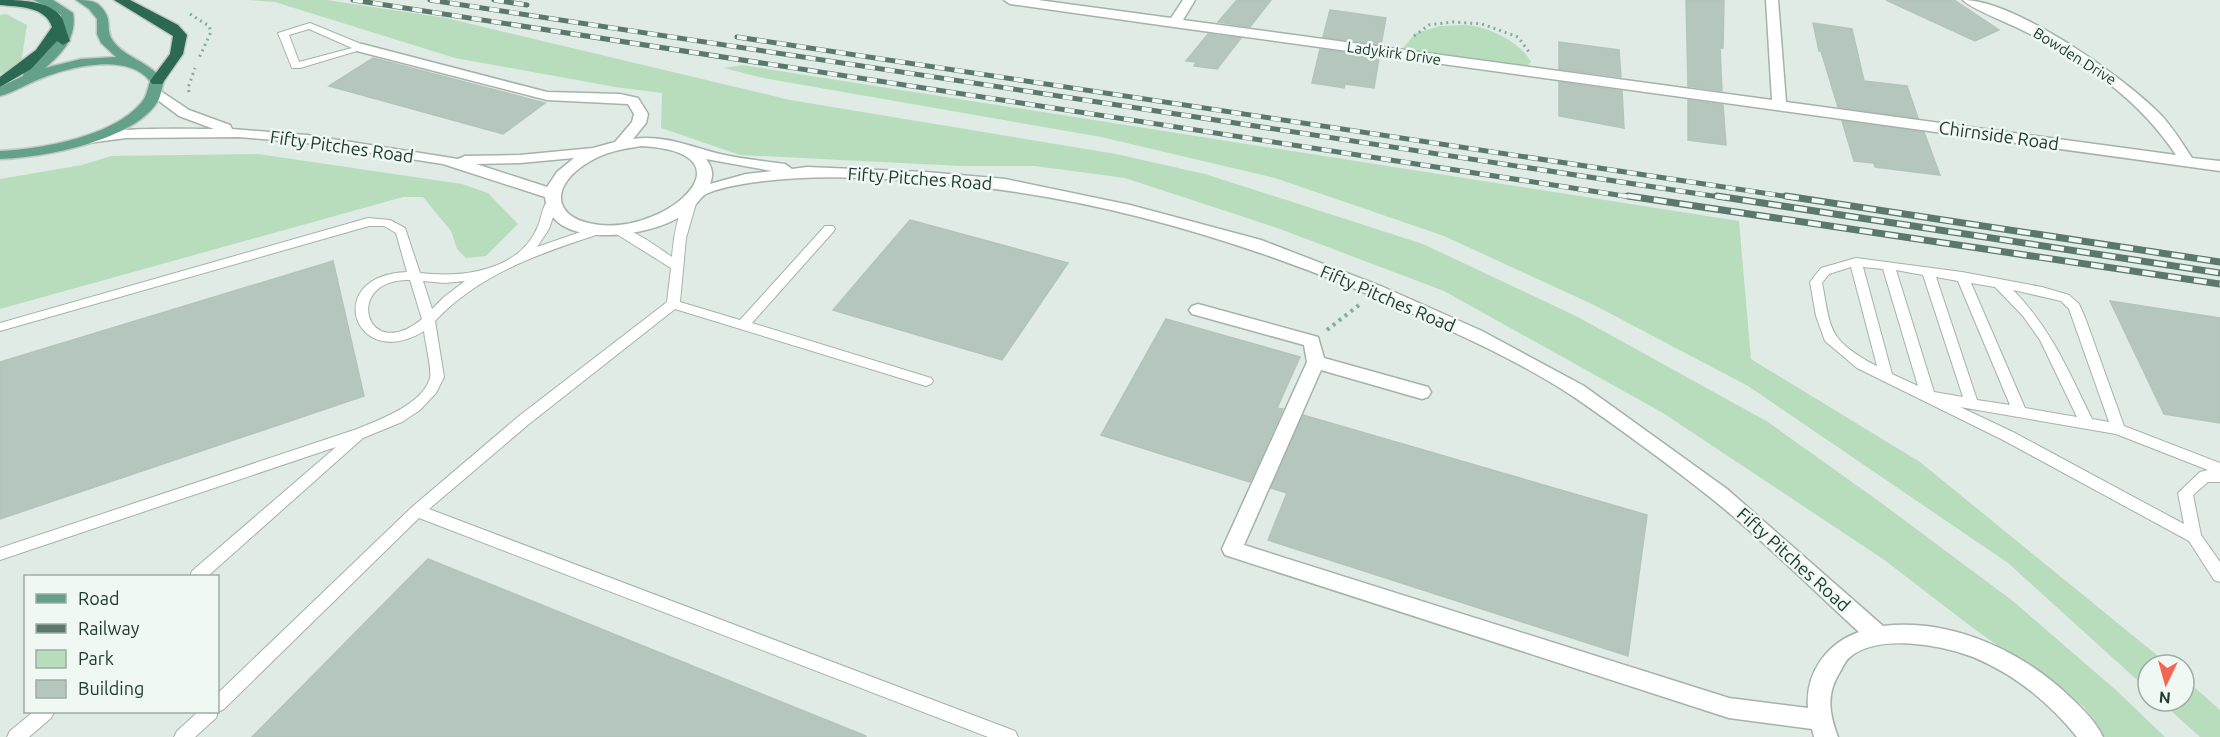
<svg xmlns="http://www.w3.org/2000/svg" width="2220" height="737" viewBox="0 0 2220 737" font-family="Ubuntu,sans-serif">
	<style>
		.green { fill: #b8ddbd }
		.building { fill: #b5c6bd; stroke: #b2c5bb; stroke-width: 1.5 }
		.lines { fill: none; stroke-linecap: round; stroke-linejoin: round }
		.service-casing { stroke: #a3b3ab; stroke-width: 2 }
		.minor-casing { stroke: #a3b3ab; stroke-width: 3 }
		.primary-casing { stroke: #c1c8c5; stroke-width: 3 }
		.motorway-casing { stroke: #c1c8c5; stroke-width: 3 }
		.path-far1 { stroke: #7fb09a; stroke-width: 3; stroke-dasharray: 2 4; stroke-linecap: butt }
		.path { stroke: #7fb09a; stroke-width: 4; stroke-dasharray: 3 4.5; stroke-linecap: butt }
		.service { fill: #fff; fill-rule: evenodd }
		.minor { fill: #fff; fill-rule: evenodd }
		.primary { fill: #63a289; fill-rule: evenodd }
		.motorway { fill: #2b6953; fill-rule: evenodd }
		.rail-far1-casing { stroke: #5a786c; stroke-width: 5 }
		.rail-casing { stroke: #5a786c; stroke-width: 7 }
		.rail-far1 { stroke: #f0f8f3; stroke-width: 4; stroke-dasharray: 10; stroke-linecap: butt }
		.rail { stroke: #f0f8f3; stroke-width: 4.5; stroke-dasharray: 13; stroke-linecap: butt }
		.labels { text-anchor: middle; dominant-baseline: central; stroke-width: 5; stroke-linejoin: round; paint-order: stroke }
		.far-street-label { font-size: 15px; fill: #203c31; stroke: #f0f8f3 }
		.street-label { font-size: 18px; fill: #203c31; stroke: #f0f8f3 }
	</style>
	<rect width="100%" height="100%" fill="#e0ebe5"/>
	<path class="green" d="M248,0H327L446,18L790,100L1116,154L1205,174L1423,244L1578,317L1768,422L1880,502L2013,601L2117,691L2165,737H2105L2084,707L1973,628L1883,559L1663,413L1444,291L1280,229L1125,178L1035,166H961L740,155L661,128L662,93L615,87L455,58L275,2Z
		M6,14L27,25L21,63L0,74V15Z
		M1440,26C1450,26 1463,24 1474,26C1494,30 1521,43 1531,62L1527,66L1402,49L1416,33Z
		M742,65L1739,221L1751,359L1920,462L2169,665H2148V690L2008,563L1748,386L1594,305L1444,236L1275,178L1101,137L763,78L724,68Z
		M258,154L462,184L488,193L518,224L486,256L466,258L457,249L451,231L423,197H403L0,309V179L82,165L111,156Z
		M2184,678L2220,710V737H2200L2160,701H2184Z"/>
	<path class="building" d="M1237,0H1271L1250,27L1218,22Z
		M1686,0H1724L1723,48H1720L1722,91L1688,86Z
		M1886,0H1954L1999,30L1975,41Z
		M1330,10L1386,18L1381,45L1323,37Z
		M1813,23L1852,29L1864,81L1907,86L1918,118L1838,107L1821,51H1819Z
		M1208,34L1241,38L1217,69L1194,66L1196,62L1186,61Z
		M1559,42L1619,50L1621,77L1559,69Z
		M1320,49L1379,58L1374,88L1345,84L1344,88L1312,83Z
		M373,58L545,103L503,134L329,86Z
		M1559,82L1622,91L1624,128L1559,116Z
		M1688,100L1723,105L1726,145L1688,140Z
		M1842,121L1924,132L1940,175L1875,167L1874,163L1854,161Z
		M910,220L1068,263L1002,360L833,310Z
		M333,261L364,396L0,519V362Z
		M2110,301L2220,318V423L2164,414Z
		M1166,319L1300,357L1277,408L1283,409L1250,482L1101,435Z
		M1303,415L1647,515L1628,656L1268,540L1287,493L1271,488Z
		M428,559L866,736V737H252Z"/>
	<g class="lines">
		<g class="service-casing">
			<path id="service" d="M310,23L366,46L367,48L300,68H292L278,33ZM309,29L352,48L299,62L289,35Z
				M691,196L697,200L686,238L680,302L740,320L825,226H833L835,229L833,232L752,323L931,378L933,381L931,384L926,386L675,309L529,424L429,509L1015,731L1018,737H988L419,518L224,709L218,712L216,718L195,737H174L177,731L198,712H218V693L412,507L519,416L667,302L671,268L610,230L612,227C627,224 659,248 672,257C673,243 678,202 691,196Z
				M552,198L558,202L549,229L537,247L598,226L604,230L602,233C541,253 480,273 435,321L444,377L436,393L420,410L402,422L363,438L208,576H190L192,571L336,447L0,560V548L357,429C379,420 423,404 430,378C432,368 425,343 424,331C354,374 321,275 407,272L396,233L384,226H369L0,331V323L368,218L390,220L405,228L420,273C463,278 520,271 538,226C542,218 542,202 552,198ZM410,280L422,319C365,366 342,278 410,280ZM423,281L445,283L465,281L444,297L432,309Z
				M1856,258L1962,272L2042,287L2069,295L2079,304L2086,320L2124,426L2220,463V482H2208L2193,495L2201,535L2220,562V582L2214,580L2189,541L2003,440L1857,368L1825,341L1816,316L1810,282L1821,268ZM1851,267L1877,366C1866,361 1845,348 1838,338C1827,324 1826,300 1822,283L1829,274ZM1863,267L1883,269L1918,386L1892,374ZM1896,270L1923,275L1963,397L1934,392ZM1936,277L1958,281L2010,405L1977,400ZM1971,283L1995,287L2023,316L2040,340L2077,417L2025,408ZM2013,290L2061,301L2069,309L2109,422L2092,419C2069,372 2051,328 2013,290ZM1960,407L2116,434L2208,470L2200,472L2178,493L2184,524L2013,432Z
				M33,712H54L51,718L29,737H7L10,731Z"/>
		</g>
		<g class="minor-casing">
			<path id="minor" d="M1004,0H1038L1171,18L1183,0H1195L1183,20L1772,100L1766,0H1778L1786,102L2176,155C2139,99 2084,61 2024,31C2009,23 1973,10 1963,0C2015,0 2122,76 2159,113C2172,126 2182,143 2192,158L2220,161V171L1174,27L1010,4Z
				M362,44L547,92L620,94L638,98L648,114L646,123L633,139C662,134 692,147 720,154C741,159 764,161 785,164L792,169L807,167L926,172L1005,179L1130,205L1261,240L1383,287L1482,331L1584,386L1727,489L1883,626C1951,618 2023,651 2071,698C2083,709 2096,722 2103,737H2077C2049,702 2014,674 1973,657C1942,645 1878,633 1850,657C1845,661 1843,667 1840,672C1826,694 1829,713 1838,737H1814L1812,729L1729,718L1225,555L1222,549L1307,362L1304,345L1192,314L1189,310L1192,306L1198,304L1318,337L1324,358L1428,387L1431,392L1428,397L1422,399L1321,370L1244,545L1729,698L1808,708C1805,673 1827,643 1859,632C1811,588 1761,538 1711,498C1667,463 1620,429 1574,397C1526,365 1469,339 1416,315C1269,249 1111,198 949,184C883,178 815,173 749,183C737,185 718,188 706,194C702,196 700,200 696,204C689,211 681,217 672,221C640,237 550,250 545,197L443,164L307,143L239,137L126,138L88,143L81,139C93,126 192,129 214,129L179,116L151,95L149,92L151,89L156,88L189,110L230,125L232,129L307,135L458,159L465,156L520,155L593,148L615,142L632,122L634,114L628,104L547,100L357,51L355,48L357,45ZM641,146C755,152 671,232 600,225C551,220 549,185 589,162C605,152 622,149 641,146ZM574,158L557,172L547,187L476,164L520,163ZM706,159L772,171L746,174L710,184C714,174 712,167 706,159Z"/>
		</g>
		<g class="primary-casing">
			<path id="primary" d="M34,0H53L73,13C77,37 63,53 45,68L81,59L116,57L101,43L97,34V19L89,9L76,0C83,0 92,0 98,4C115,19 104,28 113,41C125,58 150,62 164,81C162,87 161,94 159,99C138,140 42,158 0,159V151C42,149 118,136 144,99C147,94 148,87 150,81C126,51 65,68 35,81C23,86 12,93 0,96V87L23,76L24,71C43,56 65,41 61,15Z"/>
		</g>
		<g class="motorway-casing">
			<path id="motorway" d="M0,0C19,0 50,0 62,18C65,25 67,34 70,41L63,45L57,41L31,69L0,87V77L36,50L52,27C45,6 19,7 0,5Z
				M114,0H130L178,25L187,35L183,54L162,84H152L150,81L170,54L173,36Z"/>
		</g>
		<path class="path-far1" d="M190,14L209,26L211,32L199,58
			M1414,36L1429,25L1453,22L1482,24L1518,37L1529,52
			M189,92L188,88L195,68"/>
		<path class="path" d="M1327,330L1359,305"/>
		<use href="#service" class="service"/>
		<use href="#minor" class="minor"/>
		<use href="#primary" class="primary"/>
		<use href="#motorway" class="motorway"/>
		<g class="rail-far1-casing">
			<path id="rail-far1" d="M353,0L1637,198
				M430,0L1726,198
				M494,0L527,5
				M737,37L1796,198"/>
		</g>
		<g class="rail-casing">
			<path id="rail" d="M1628,196L2220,284
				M1717,196L2220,273
				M1786,196L2220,262"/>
		</g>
		<use href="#rail-far1" class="rail-far1"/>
		<use href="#rail" class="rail"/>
	</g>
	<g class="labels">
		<g class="far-street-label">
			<text transform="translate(1394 53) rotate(8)">Ladykirk Drive</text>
			<text transform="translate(2075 56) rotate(32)">Bowden Drive</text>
		</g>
		<g class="street-label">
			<text transform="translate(1999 135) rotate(8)">Chirnside Road</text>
			<text transform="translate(342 146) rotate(8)">Fifty Pitches Road</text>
			<text transform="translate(920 178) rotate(4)">Fifty Pitches Road</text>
			<text transform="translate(1388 298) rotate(23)">Fifty Pitches Road</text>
			<text transform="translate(1794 559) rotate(42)">Fifty Pitches Road</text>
		</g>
	</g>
	<rect x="24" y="575" width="195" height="138" fill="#f0f8f3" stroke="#9dada5" stroke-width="1.5"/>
	<rect x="36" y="594" width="30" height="9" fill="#63a289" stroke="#9dada5" stroke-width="1.5"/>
	<text x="78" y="605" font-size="18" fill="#203c31">Road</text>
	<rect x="36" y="624" width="30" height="9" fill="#5a786c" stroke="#9dada5" stroke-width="1.5"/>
	<text x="78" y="635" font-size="18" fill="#203c31">Railway</text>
	<rect x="36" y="650" width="30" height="18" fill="#b8ddbd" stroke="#9dada5" stroke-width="1.5"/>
	<text x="78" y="665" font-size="18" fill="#203c31">Park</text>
	<rect x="36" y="680" width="30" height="18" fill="#b5c6bd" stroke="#9dada5" stroke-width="1.5"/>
	<text x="78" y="695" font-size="18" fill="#203c31">Building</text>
	<g transform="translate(2166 683) rotate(185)"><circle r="28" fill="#f0f8f3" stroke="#9dada5" stroke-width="1.5"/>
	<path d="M0-4.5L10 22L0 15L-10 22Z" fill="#f56554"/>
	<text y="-9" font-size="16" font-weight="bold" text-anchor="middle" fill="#203c31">N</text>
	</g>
</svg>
